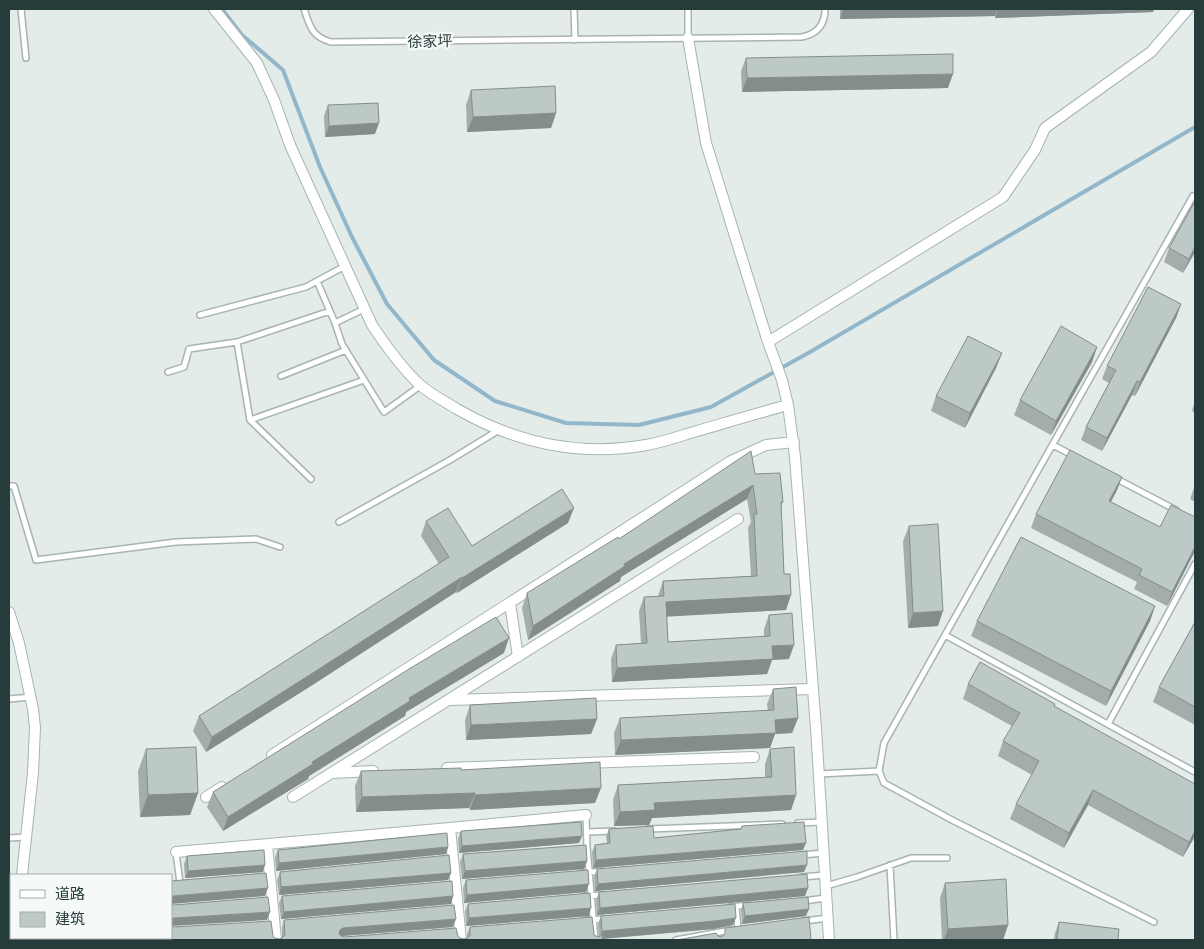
<svg xmlns="http://www.w3.org/2000/svg" width="1204" height="949" viewBox="0 0 1204 949" font-family="'PT Sans Narrow','Noto Sans SC',sans-serif">
	<style>
		.lines { fill: none; stroke-linecap: round; stroke-linejoin: round }
		.stream { stroke: #93b7ca; stroke-width: 4 }
		.service-casing { stroke: #a7b4b2; stroke-width: 8 }
		.minor-casing { stroke: #a7b4b2; stroke-width: 12 }
		.service { stroke: #fff; stroke-width: 5 }
		.minor { stroke: #fff; stroke-width: 10 }
		.wall { fill: #a3adab }
		.shaded-wall { fill: #848d8b }
		.building { fill: #bdc9c7; stroke: #848d8b }
		.labels { text-anchor: middle; dominant-baseline: central; stroke-width: 4.5; stroke-linejoin: round; paint-order: stroke }
		.street-label { font-size: 15px; fill: #263c3a; stroke: #f5f9f8 }
	</style>
	<rect width="100%" height="100%" fill="#e4ecea"/>
	<g class="lines">
		<path class="stream" d="M222,9L242,35L283,70L320,167L352,237L387,304L434,360L495,401L566,423L639,425L711,407L810,352L1195,127"/>
		<g class="service-casing">
			<path id="service" d="M21,9L26,58
				M304,9C310,26 311,36 331,42L802,37C817,34 825,25 825,9
				M574,9L575,40
				M688,9V38
				M317,281L335,323
				M364,309L335,323L342,344L384,412L420,386
				M200,315L306,287L345,266
				M168,372L184,367L189,349L237,342
				M281,376L346,350
				M250,420L364,380
				M1053,445L1072,455
				M1115,478L1176,510
				M311,479L250,420L237,342L330,311
				M9,486H14L36,560L176,542L256,539L280,547
				M339,522L450,460L499,430
				M945,635L1195,772
				M9,699L31,697
				M1108,724L1195,564
				M819,774L879,771
				M586,815L587,847L595,940
				M798,823L822,822
				M648,829L782,824
				M587,832L614,831
				M9,838L26,837
				M176,852L180,883
				M802,855L823,853
				M890,865L894,940
				M583,873L602,871
				M802,877L825,875
				M826,886L857,877L911,858H947
				M585,896L604,895
				M803,901L826,898
				M730,907L749,905
				M736,907L738,929
				M586,920L605,919
				M804,921L828,918
				M1154,922L952,820L884,783L879,771L884,743L1193,196
				M9,933L11,931
				M113,938V940
				M676,940L731,930"/>
		</g>
		<g class="minor-casing">
			<path id="minor" d="M214,9L257,63L274,100L290,145L372,325C386,346 401,367 419,384C430,394 444,401 457,409C516,443 579,457 646,445C664,442 680,436 697,431C728,422 758,413 788,405
				M688,38L706,143L768,342L782,380L788,405L795,457L816,728L829,940
				M768,342L1003,197L1035,150L1045,128L1151,52L1188,9
				M510,603L518,657
				M9,612L19,643L33,709L35,728L33,773L22,875
				M449,700L813,689
				M272,755L731,461L766,445L794,442
				M447,768L754,757
				M332,773L373,771
				M206,797L222,787
				M293,797L738,519
				M450,828L461,940
				M267,845L276,940
				M176,852L450,828L586,815
				M11,907V910
				M24,938L25,940"/>
		</g>
		<use href="#service" class="service"/>
		<use href="#minor" class="minor"/>
	</g>
	<path class="wall" d="M840,9H1154L1153,12L995,18V16L840,19Z
		M746,58L948,88L742,92L741,71Z
		M471,90L556,113L551,128L467,132L466,105Z
		M328,105L375,134L325,137L324,116Z
		M1195,201V252L1183,273L1164,262L1169,248Z
		M1181,304L1176,318L1135,396L1132,395L1102,451L1081,440L1086,427L1109,383L1102,379L1107,366Z
		M1097,347L1092,362L1051,435L1014,415L1020,400Z
		M1002,353L996,368L965,428L931,411L936,396Z
		M1195,400V413L1192,411Z
		M755,474L783,502L781,508L786,610L667,616L668,642L764,637V629L769,615L789,659L772,660L767,674L612,682L611,659L616,645L641,643L639,611L644,597L658,596L663,581L751,576L748,528L751,522L747,499L621,577L620,581L528,640L522,608L527,593L619,539Z
		M1122,477L1117,490L1111,502L1160,527L1195,517V551L1167,606L1134,589L1137,582L1031,528L1036,514Z
		M1195,485V502L1190,499Z
		M426,521L472,546L568,523L457,593L456,592L314,684L206,752L193,731L199,716L439,564L421,536Z
		M909,526L938,626L908,628L903,541Z
		M1155,606L1150,621L1106,706L971,636L977,621Z
		M1195,622V725L1153,702L1159,687Z
		M504,653L406,712L405,716L309,776L308,779L223,831L207,807L213,792Z
		M968,684L1055,704L1054,707L1195,836L1183,857L1088,805L1064,848L1010,819L1016,804L1032,775L998,756L1003,741L1012,726L963,699Z
		M773,689L798,718L792,733L775,734L770,748L615,755L614,733L620,718L768,711L767,704Z
		M470,705L597,719L591,734L466,740L465,720Z
		M146,749L198,793L190,815L140,817L138,771Z
		M770,749L796,795L791,810L652,818L649,825L614,826L613,800L618,785L765,777V764Z
		M461,770L595,803L470,810L469,808L356,812L355,786L361,771Z
		M609,829L654,838L803,850L593,868L592,852L595,845L607,843L606,837Z
		M461,831L579,843L459,853L458,839Z
		M448,847L446,854L276,871L275,857L278,850Z
		M463,854L587,861L584,869L462,879L460,862Z
		M187,856L263,872L185,878L184,864Z
		M597,869L804,872L595,891L594,877Z
		M280,872L451,873L448,880L279,895L277,880Z
		M466,880L586,892L464,903L463,888Z
		M945,883L1008,925L1003,940H942L940,898Z
		M599,892L805,896L597,915L596,900Z
		M282,896H453L451,904L281,919L279,903Z
		M743,903L806,916L742,924L741,910Z
		M468,904L589,916L466,926L465,911Z
		M601,916L733,925L713,929L602,939V940H124V938H171L174,927L273,936L275,938L279,939L282,938V928L284,920L453,927L341,936L344,937L458,936L460,938L464,939L467,938V934L470,927L594,933V935L598,937L599,936L598,924Z
		M1059,922L1118,940H1054L1055,933Z"/>
	<path class="shaded-wall" d="M843,9H997L995,16L840,19Z
		M998,9H1154L1153,12L995,18Z
		M953,74L948,88L742,92L747,78Z
		M556,113L551,128L467,132L473,117Z
		M379,123L375,134L325,137L329,126Z
		M1195,247V252L1183,273L1189,259Z
		M1181,304L1176,318L1135,396L1140,382Z
		M1097,347L1092,362L1051,435L1056,421Z
		M1002,353L996,368L965,428L970,413Z
		M1137,381L1132,395L1102,451L1107,438Z
		M1122,477L1117,490L1104,515L1109,501Z
		M753,485L747,499L621,577L620,581L528,640L533,626L624,564Z
		M574,508L568,523L457,593L462,578Z
		M1195,547V551L1167,606L1172,592Z
		M462,577L456,592L314,684L206,752L212,737Z
		M791,595L786,610L661,617L666,602Z
		M1155,606L1150,621L1106,706L1111,691Z
		M943,611L938,626L908,628L913,613Z
		M509,638L504,653L406,712L405,716L309,776L308,779L223,831L228,817L409,698Z
		M794,645L789,659L772,660L767,674L612,682L617,668L772,646Z
		M798,718L792,733L775,734L770,748L615,755L621,740L775,720Z
		M597,719L591,734L466,740L471,725Z
		M601,788L595,803L470,810L475,795Z
		M1093,790L1088,805L1064,848L1069,833Z
		M198,793L190,815L140,817L148,795Z
		M475,793L469,808L356,812L362,797Z
		M796,795L791,810L652,818L649,825L614,826L620,812L654,803Z
		M1195,831V836L1183,857L1189,842Z
		M582,836L579,843L459,853L462,846Z
		M806,843L803,850L593,868L596,860Z
		M448,847L446,854L276,871L279,863Z
		M587,861L584,869L462,879L465,871Z
		M265,865L263,872L185,878L188,871Z
		M807,865L804,872L595,891L598,884Z
		M451,873L448,880L279,895L281,887Z
		M589,884L586,892L464,903L467,895Z
		M268,888L265,896L171,904V897L173,896Z
		M808,888L805,896L597,915L600,908Z
		M453,896L451,904L281,919L284,912Z
		M591,908L589,916L466,926L469,918Z
		M809,909L806,916L742,924L745,916Z
		M270,912L267,920L171,926V919L174,918Z
		M736,918L733,925L713,929L600,939L603,931Z
		M456,919L453,927L341,936L337,938L340,930L343,928Z
		M1008,925L1003,940H944L948,929Z"/>
	<path class="building" d="M953,54V74L747,78L746,58Z
		M555,86L556,113L473,117L471,90Z
		M378,103L379,123L329,126L328,105Z
		M1195,201V247L1189,259L1169,248Z
		M1148,287L1181,304L1140,382L1137,381L1107,438L1086,427L1116,370L1107,366Z
		M1061,326L1097,347L1056,421L1020,400Z
		M968,336L1002,353L970,413L936,396Z
		M1070,450L1122,477L1109,501L1160,527L1171,505L1195,517V547L1172,592L1139,575L1142,569L1036,514Z
		M751,451L755,474L780,473L783,502H781L784,574H790L791,595L666,602L668,642L770,636L769,615L792,613L794,645L772,646L773,659L617,668L616,645L647,643L644,597L664,596L663,581L757,576L754,514H757L753,485L624,564L625,566L533,626L527,593L618,537L619,539Z
		M562,489L574,508L462,578V577L319,669L212,737L199,716L449,557L426,521L448,508L472,546Z
		M938,524L943,611L913,613L909,526Z
		M1021,537L1155,606L1111,691L977,621Z
		M496,617L509,638L409,698L410,701L312,762L313,764L228,817L213,792L409,669Z
		M1195,622V707L1159,687Z
		M980,662L1055,704L1054,706L1195,784V831L1189,842L1093,790L1069,833L1016,804L1039,761L1003,741L1020,713L968,684Z
		M796,687L798,718L775,720L776,733L621,740L620,718L774,710L773,689Z
		M596,698L597,719L471,725L470,705Z
		M196,747L198,793L148,795L146,749Z
		M794,747L796,795L654,803L655,810L620,812L618,785L772,777L770,749Z
		M600,762L601,788L475,795V793L362,797L361,771L461,768V770Z
		M581,822L582,836L462,846L461,831Z
		M804,822L806,843L596,860L595,845L610,843L609,829L653,826L654,838L741,829L742,826Z
		M447,833L448,847L279,863L278,850Z
		M586,845L587,861L465,871L463,854Z
		M264,850L265,865L188,871L187,856Z
		M807,851V865L598,884L597,869Z
		M449,855L451,873L281,887L280,872Z
		M588,870L589,884L467,895L466,880Z
		M266,873L268,888L173,896L171,897V881Z
		M807,874L808,888L600,908L599,892Z
		M1006,879L1008,925L948,929L945,883Z
		M452,881L453,896L284,912L282,896Z
		M590,893L591,908L469,918L468,904Z
		M268,897L270,912L174,918L171,919V904L174,905Z
		M808,897L809,909L745,916L743,903Z
		M735,904L736,918L715,921L603,931L602,940H128L127,938H171V926L174,927L271,921L273,936L275,938L279,939L282,938L285,935L284,920L454,905L456,919L343,928L340,930L339,933L341,936L344,937L456,928L458,936L460,938L464,939L467,938L470,936V927L592,917L594,933V935L598,937L601,936L602,933L601,916Z
		M809,917L811,940H677L716,933L718,936L721,937L725,934V928Z
		M1059,922L1119,929L1118,940H1057Z"/>
	<g class="labels">
		<g class="street-label">
			<text transform="translate(430 41) rotate(-1)">徐家坪</text>
		</g>
	</g>
	<rect width="1204" height="949" fill="none" stroke="#263c3a" stroke-width="20"/>
	<rect x="10" y="874" width="162" height="65" fill="#f5f9f8" stroke="#a2adac"/>
	<rect x="20" y="890" width="25" height="8" fill="#ffffff" stroke="#a2adac"/>
	<text x="55" y="899" font-size="15" fill="#263c3a">道路</text>
	<rect x="20" y="912" width="25" height="15" fill="#bdc9c7" stroke="#a2adac"/>
	<text x="55" y="924" font-size="15" fill="#263c3a">建筑</text>
</svg>
